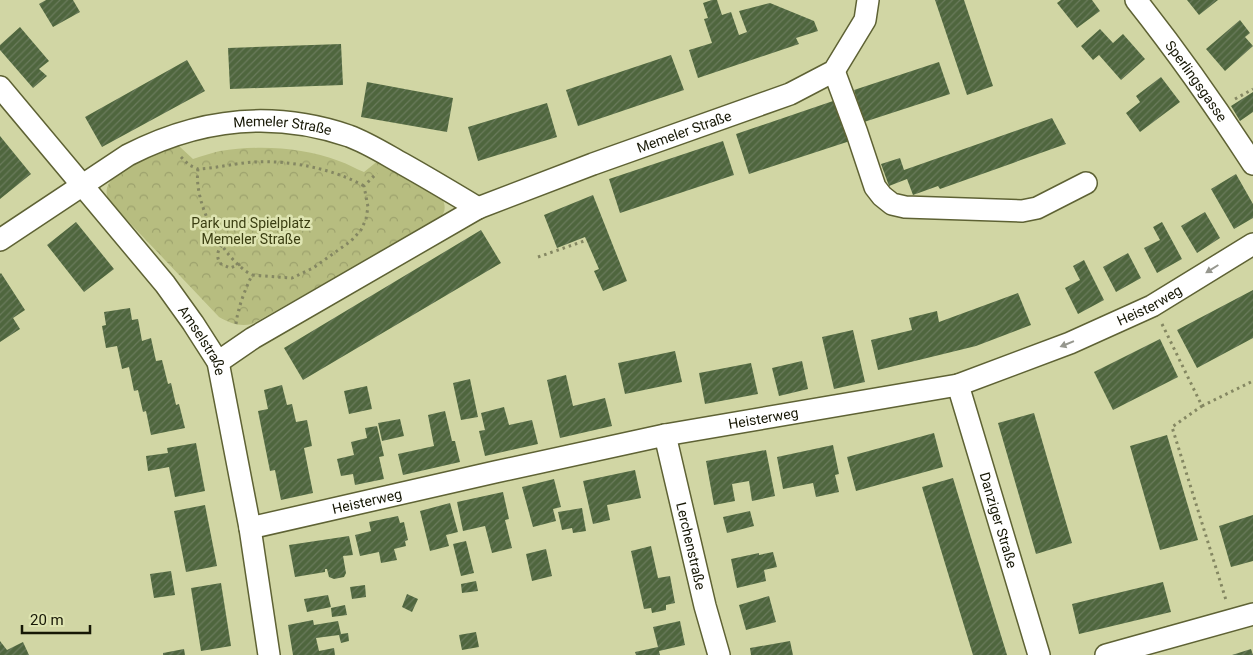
<svg xmlns="http://www.w3.org/2000/svg" width="1253" height="655" viewBox="0 0 1253 655" font-family="Roboto,sans-serif">
	<style>
		.park { fill: url(#park-crowns) }
		.building { fill: url(#building-hatch) }
		.lines { fill: none; stroke-linecap: round; stroke-linejoin: round }
		.minor-casing { stroke: #5e6234; stroke-width: 24 }
		.path { stroke: #848762; stroke-width: 3; stroke-dasharray: 2.5 4; stroke-linecap: butt }
		.minor { stroke: #fff; stroke-width: 21 }
		.oneway { fill: #96978e }
		.labels { text-anchor: middle; dominant-baseline: central; stroke-width: 5; stroke-linejoin: round; paint-order: stroke }
		.street-label { font-size: 14px; fill: #161705; stroke: #dee4b1 }
		.park-label { font-size: 14px; fill: #3b3e12; stroke: #dee4b1 }
	</style>
	<defs>
		<pattern id="park-crowns" width="20" height="18" patternUnits="userSpaceOnUse" patternTransform="scale(1.25)"><rect width="20" height="18" fill="#b7bd80"/><path d="M2 6a3 3 0 1 1 6 0M12 15a3 3 0 1 1 6 0" fill="none" stroke="#9da26d"/></pattern>
		<pattern id="building-hatch" width="6" height="6" patternUnits="userSpaceOnUse" patternTransform="scale(1.25)"><rect width="6" height="6" fill="#4f663e"/><path d="M-1 1l2-2M0 6l6-6M5 7l2-2" fill="none" stroke="#6a7b5c"/></pattern>
	</defs>
	<rect width="100%" height="100%" fill="#d1d6a4"/>
	<path class="park" d="M175,145L179,146L193,159C202,156 211,153 220,151C259,145 302,147 339,161C348,164 356,169 364,172L379,160L442,198C446,206 446,212 439,219L252,324C239,327 230,323 219,317L108,200C107,196 106,192 107,188C112,169 158,152 175,145Z"/>
	<path class="building" d="M46,0H73L80,12L53,27L39,4Z
		M712,0H717L722,15L731,12L739,35L747,32L739,11L770,3L814,21L818,31L796,38L799,44L698,78L689,50L712,43L704,19L708,18L703,3Z
		M935,0H964L993,86L967,95Z
		M1061,0H1092L1100,11L1077,28L1057,3Z
		M1187,0H1218L1199,15Z
		M1240,20L1250,33L1245,37L1253,46L1225,71L1206,49Z
		M20,27L49,61L39,69L47,76L33,88L0,50V45Z
		M1100,29L1113,43L1123,34L1145,59L1121,80L1099,55L1093,60L1081,46Z
		M341,44L343,85L230,89L228,48Z
		M671,55L684,90L578,126L566,90Z
		M187,60L205,91L102,147L85,117Z
		M939,62L950,94L864,122L854,90Z
		M1161,77L1180,102L1140,132L1126,113L1140,102L1136,96Z
		M367,82L453,98L447,132L361,117Z
		M1253,92V112L1240,121L1231,106Z
		M836,100L850,141L749,174L736,134Z
		M547,103L557,137L478,161L468,127Z
		M1052,118L1066,144L940,189L938,186L913,195L907,179L889,186L881,164L900,158L904,170Z
		M0,136L31,174L0,199Z
		M723,141L734,175L620,213L609,179Z
		M1236,174L1253,204V218L1234,229L1211,189Z
		M593,195L627,281L603,291L594,271L599,269L585,237L557,248L544,215Z
		M1205,212L1220,238L1197,253L1181,226Z
		M76,222L114,269L84,292L47,245Z
		M1162,222L1182,259L1157,273L1144,248L1160,240L1153,227Z
		M481,230L501,263L303,380L284,348Z
		M1128,253L1141,278L1116,292L1103,267Z
		M1084,260L1104,300L1078,314L1065,288L1080,280L1073,266Z
		M1,273L25,310L13,318L20,329L0,342V274Z
		M1253,290V338L1197,368L1177,330Z
		M1018,293L1031,325L976,346L878,370L871,340L912,330L909,318L937,311L939,322Z
		M130,308L132,320L138,319L142,341L151,338L156,361L162,360L168,384L171,383L176,405L179,404L185,428L151,435L146,411L143,412L138,390L134,391L129,367L122,369L117,346L106,348L102,326L106,325L104,312Z
		M853,330L865,382L834,389L822,337Z
		M1160,339L1178,377L1113,410L1094,372Z
		M675,351L682,382L625,394L618,363Z
		M802,361L808,389L779,396L772,368Z
		M751,363L758,394L705,404L699,373Z
		M566,375L573,406L605,398L612,426L560,438L547,380Z
		M470,379L478,417L461,420L453,383Z
		M282,385L287,405L292,404L296,422L307,420L312,446L304,448L313,493L281,500L275,470L270,471L258,411L268,409L264,390Z
		M367,386L372,409L349,414L344,391Z
		M504,407L509,425L532,420L538,444L485,456L479,431L485,430L481,413Z
		M445,411L452,441H455L460,462L403,475L398,454L434,446L428,415Z
		M1034,413L1072,543L1036,554L998,423Z
		M400,419L404,436L382,441L378,423Z
		M377,426L384,456L379,457L384,479L355,485L353,474L341,476L337,459L354,455L351,442L367,438L365,428Z
		M934,433L943,467L856,491L847,457Z
		M1167,435L1198,540L1160,550L1130,446Z
		M196,443L205,491L175,497L169,467L148,471L146,456L168,453L167,448Z
		M833,445L839,474L835,475L839,492L816,497L813,483L783,489L777,457Z
		M766,450L775,496L752,501L749,481L732,484L735,501L714,505L706,461Z
		M635,470L641,498L607,505L610,520L593,524L583,481Z
		M953,478L971,538L1007,655H973L940,547L922,487Z
		M554,479L561,507L553,509L556,521L533,527L522,487Z
		M503,492L509,519L505,520L512,548L492,553L485,526L463,531L457,502Z
		M450,503L458,532L446,535L449,546L430,551L420,511Z
		M205,505L217,566L186,572L174,511Z
		M582,508L586,531L573,533L572,528L562,530L558,512Z
		M750,511L754,526L727,533L723,517Z
		M1253,515V561L1231,567L1219,526Z
		M398,516L400,523L404,522L408,540L405,541L406,546L394,549L397,560L381,563L379,552L360,556L355,535L371,531L369,522Z
		M349,536L353,555L343,556L346,573L344,577L334,579L329,577L327,569H325V572L295,577L289,545Z
		M466,541L474,573L461,576L453,544Z
		M651,546L658,578L670,576L675,603L666,605V610L652,613L651,608L644,609L631,551Z
		M546,549L552,576L532,581L526,554Z
		M773,552L777,567L764,570L766,581L737,588L731,559L759,553V555Z
		M171,571L175,595L154,598L150,574Z
		M476,581L478,591L462,593L461,584Z
		M1163,582L1171,612L1079,634L1072,604Z
		M221,583L231,646L201,651L191,588Z
		M365,585L366,597L352,599L350,587Z
		M407,594L418,599L412,612L402,607Z
		M328,595L331,607L307,612L304,599Z
		M769,596L776,622L746,630L739,605Z
		M345,605L347,615L332,617L331,608Z
		M313,620L314,625L338,621L341,634L348,633L349,641L341,643L339,635L316,638L319,651L334,648L335,655H293L288,625Z
		M680,621L685,645L659,651L660,655H636L635,652L658,647L653,627Z
		M476,632L479,647L462,650L459,635Z
		M0,641L7,650L23,642L29,655H0Z
		M790,641L793,655H751L750,648Z
		M184,649L185,655H163V653Z
		M1251,649L1253,655H1232Z"/>
	<g class="lines">
		<g class="minor-casing">
			<g id="minor">
				<path id="s1" d="M1136,0C1178,53 1216,107 1253,164"/>
				<path d="M834,71L857,133L875,187L882,196L892,204L905,207L1022,211L1037,208L1086,183"/>
				<path id="s2" d="M0,87L165,284L193,323L218,362L250,528L269,655"/>
				<path id="s3" d="M0,240L128,155C198,119 273,110 349,136C368,143 385,154 403,164C428,178 453,193 478,208"/>
				<path id="s4" d="M218,362L253,338L478,208L593,164L790,94L834,71L865,20L868,0"/>
				<path id="s5" d="M958,385L1039,655"/>
				<path id="s6" d="M665,435L705,606L719,655"/>
				<path id="s7" d="M250,528L495,472L665,435L958,385L1070,343L1152,306L1253,244"/>
				<path d="M1106,655L1253,614"/>
			</g>
		</g>
		<path class="path" d="M1235,99L1253,89
			M181,157L189,165L198,169C217,168 236,163 255,162C290,160 334,169 364,186
			M198,169C193,202 222,259 252,275
			M222,245C217,251 216,258 221,264L230,268L240,264
			M538,257L587,240
			M236,324C238,307 245,290 252,275L292,278L313,268L351,241L361,230L366,219L368,207L364,186L377,173
			M1162,324L1202,406L1172,427L1226,600
			M1202,406L1253,381"/>
		<use href="#minor" class="minor"/>
	</g>
	<defs><path id="oneway-solid" d="M-6-.8H1V-3.2L6.5 0L1 3.2V.8H-6Z" transform="scale(1.25)"/></defs>
	<g class="oneway">
		<use href="#oneway-solid" transform="translate(1212 269) rotate(148)"/>
		<use href="#oneway-solid" transform="translate(1067 344) rotate(158)"/>
	</g>
	<g class="labels">
		<g class="street-label">
			<text stroke="none"><textPath href="#s1" startOffset="101">Sperlingsgasse</textPath></text>
			<text stroke="none"><textPath href="#s3" startOffset="314">Memeler Straße</textPath></text>
			<text stroke="none"><textPath href="#s4" startOffset="522">Memeler Straße</textPath></text>
			<text stroke="none"><textPath href="#s7" startOffset="930">Heisterweg</textPath></text>
			<text stroke="none"><textPath href="#s2" startOffset="325">Amselstraße</textPath></text>
			<text stroke="none"><textPath href="#s7" startOffset="525">Heisterweg</textPath></text>
			<text stroke="none"><textPath href="#s7" startOffset="120">Heisterweg</textPath></text>
			<text stroke="none"><textPath href="#s5" startOffset="141">Danziger Straße</textPath></text>
			<text stroke="none"><textPath href="#s6" startOffset="114">Lerchenstraße</textPath></text>
		</g>
		<g class="park-label">
			<text x="251" y="223">Park und Spielplatz<tspan x="251" dy="16">Memeler Straße</tspan></text>
		</g>
	</g>
	<path d="M22 625v8h68v-8" fill="none" stroke="#161705" stroke-width="2.5"/>
	<text x="30" y="625" font-size="15" fill="#161705" stroke="#dee4b1" stroke-width="4" paint-order="stroke">20 m</text>
</svg>
